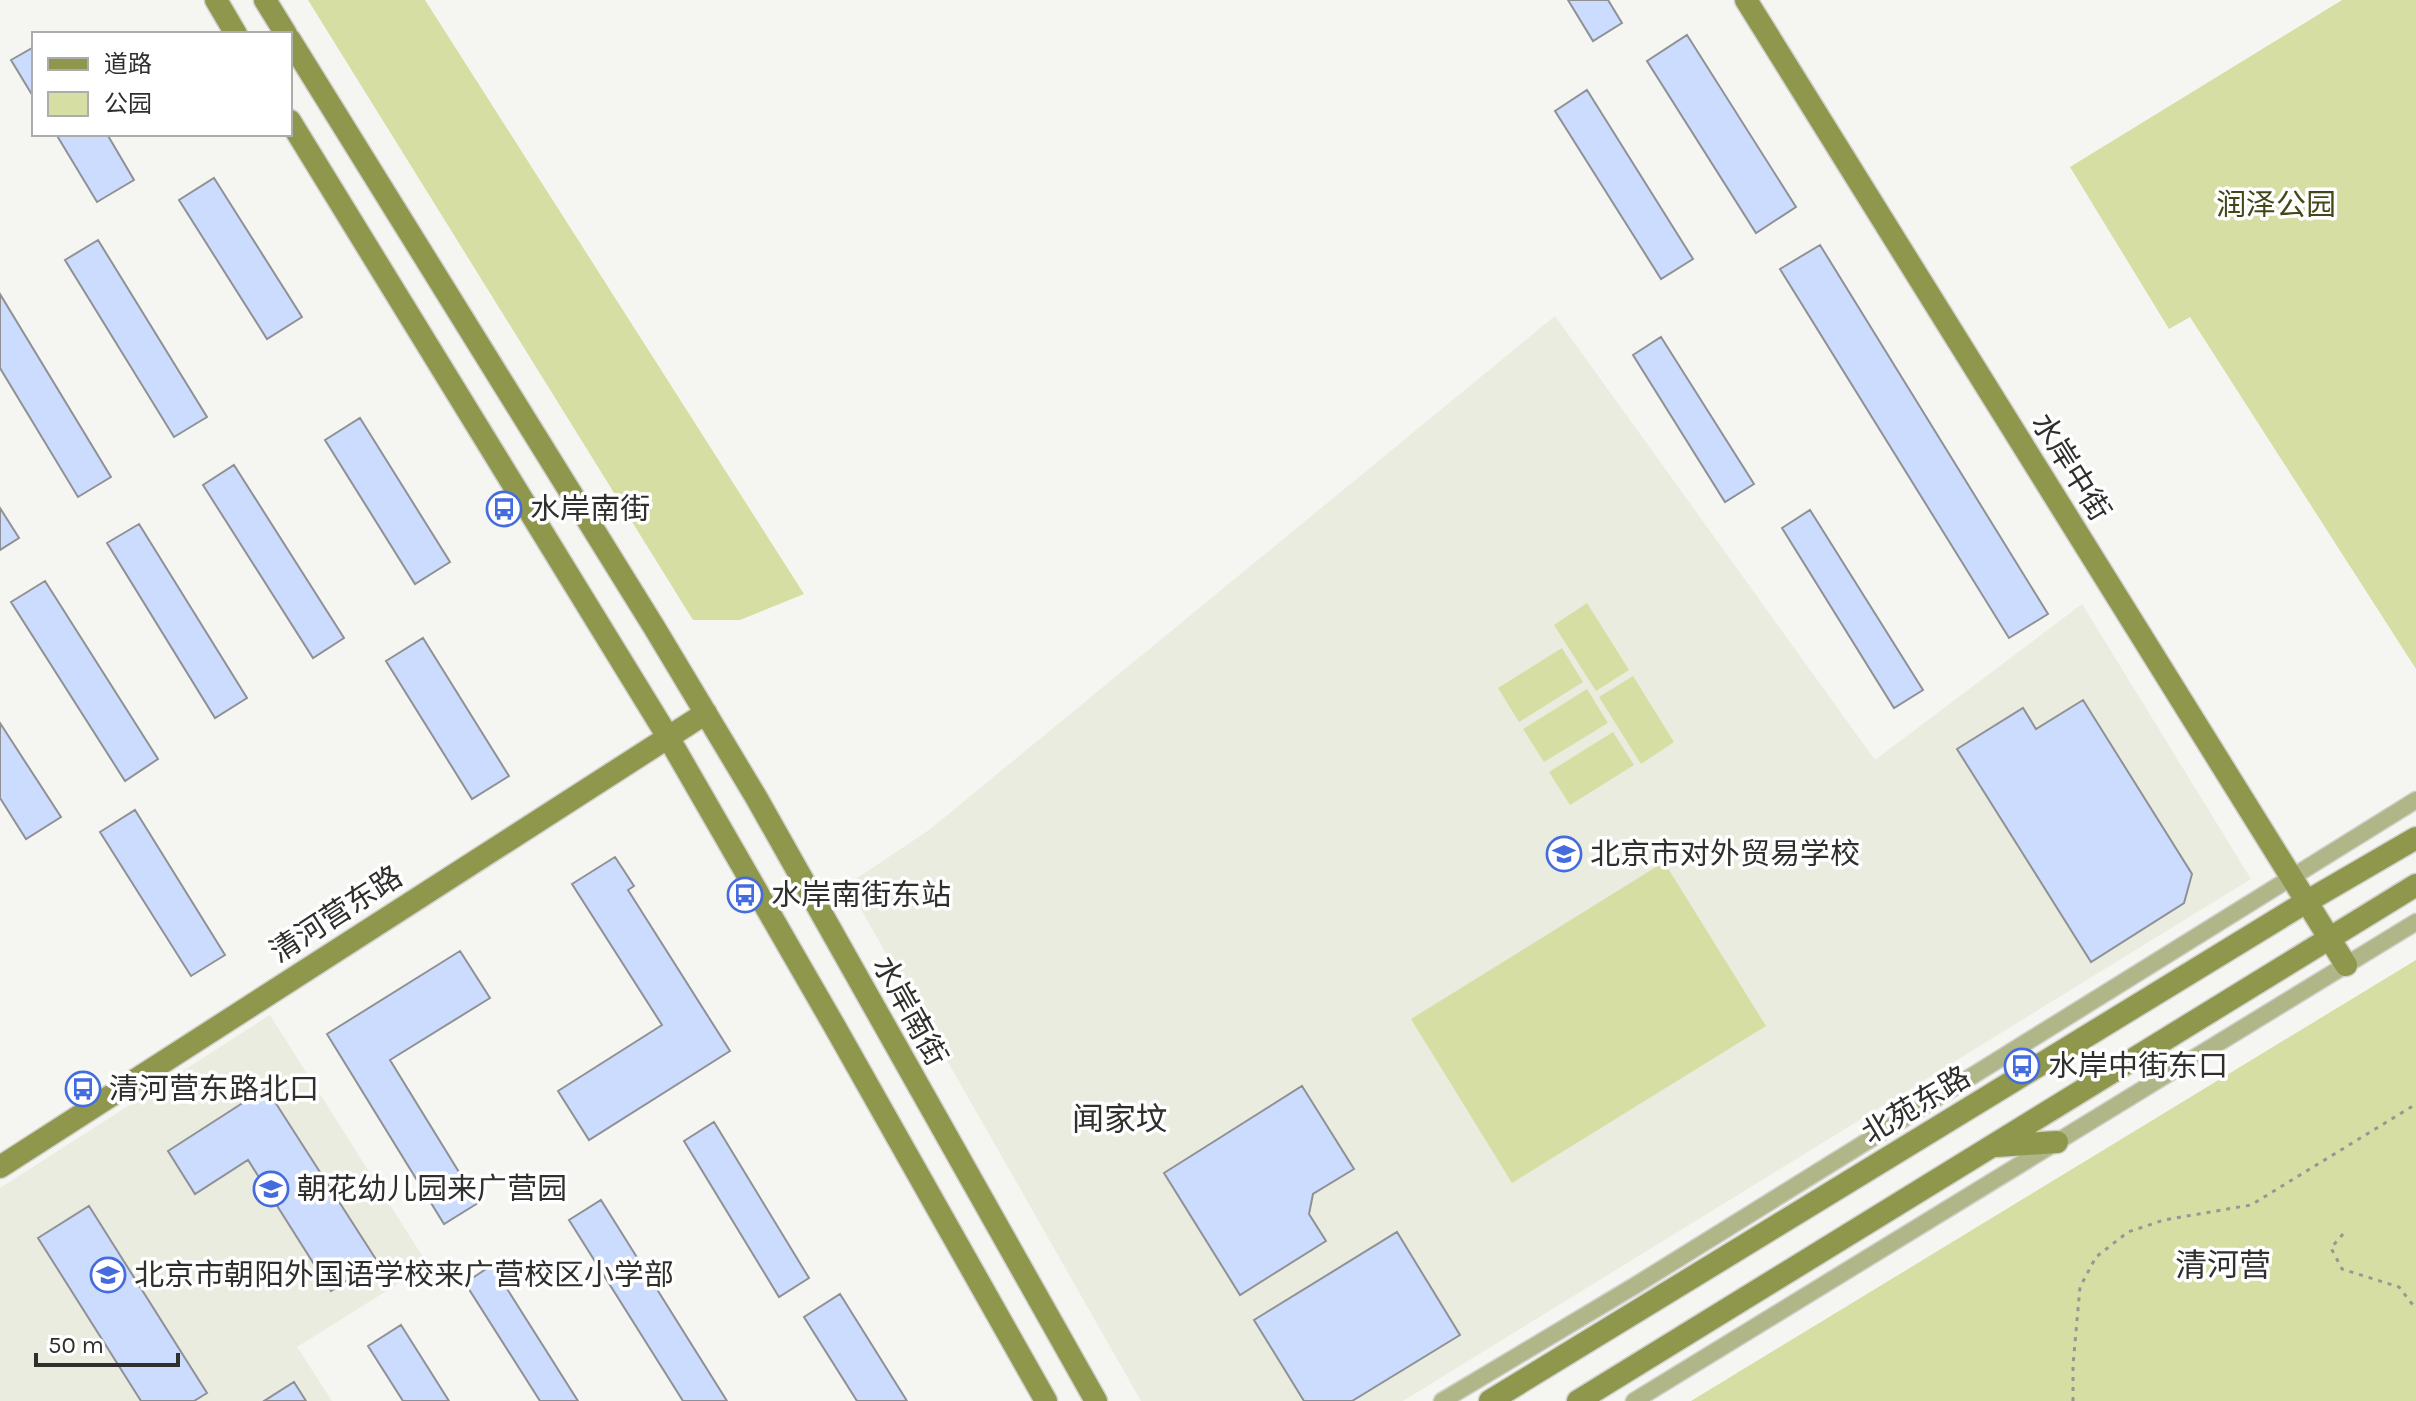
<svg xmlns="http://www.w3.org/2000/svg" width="2416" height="1401" viewBox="0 0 2416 1401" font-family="Karla,'Noto Sans SC',sans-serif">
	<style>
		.built { fill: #eaece0 }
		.green { fill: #d6dea3 }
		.building { fill: #ccdcfe; stroke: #8f9195; stroke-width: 2 }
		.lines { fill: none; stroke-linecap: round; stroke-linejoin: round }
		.street-casing { stroke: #d1d2ce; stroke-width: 19 }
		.secondary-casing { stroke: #d1d2ce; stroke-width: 25 }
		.path { stroke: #979894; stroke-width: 3; stroke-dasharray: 4 6; stroke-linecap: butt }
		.street { stroke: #b0b687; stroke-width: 16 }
		.secondary { stroke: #8f974d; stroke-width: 22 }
		.labels { text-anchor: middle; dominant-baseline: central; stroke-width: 7; stroke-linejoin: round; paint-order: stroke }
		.park-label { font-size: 30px; fill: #434818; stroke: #fff }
		.street-label { font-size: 30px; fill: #2f2f2d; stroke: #fff }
		.poi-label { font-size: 30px; fill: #2f2f2d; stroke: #fff; text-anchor: start }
		.neighbourhood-label { font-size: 32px; fill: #2f2f2d; stroke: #fff }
	</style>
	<rect width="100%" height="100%" fill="#f5f6f1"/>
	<path class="built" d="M1555,316L1875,760L2082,604L2251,879L1403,1401H1141L847,885L929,830Z
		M270,1015L428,1265L297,1347L332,1401H0V1188Z"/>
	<path class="green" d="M308,0H425L804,594L740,620H693Z
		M2342,0H2416V669L2190,317L2169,329L2070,167Z
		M1587,603L1629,670L1596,691L1554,625Z
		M1562,648L1583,682L1519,722L1498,688Z
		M1633,676L1674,742L1641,764L1599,697Z
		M1587,689L1608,723L1544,762L1523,729Z
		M1613,732L1634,765L1570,805L1549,772Z
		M1664,862L1766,1026L1512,1183L1411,1019Z
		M2416,960V1401H1691Z"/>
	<path class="building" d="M1568,0H1608L1622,23L1593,41Z
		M1687,35L1796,207L1756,233L1647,61Z
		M34,47V98L11,60Z
		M1587,90L1693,259L1661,279L1555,111Z
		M56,134H107L134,180L97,202Z
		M214,178L302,317L267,339L179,200Z
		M98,240L207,417L174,437L65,260Z
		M1820,245L2048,614L2009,638L1780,269Z
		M0,294L111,477L78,497L0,368Z
		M1661,337L1754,484L1725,502L1633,355Z
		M360,418L450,562L415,584L325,440Z
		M234,465L344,638L313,658L203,485Z
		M0,508L19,538L0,550Z
		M1810,510L1923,690L1894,708L1782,528Z
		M139,524L247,698L215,718L107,543Z
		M45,581L158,759L125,781L11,602Z
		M423,638L509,776L472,799L386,661Z
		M2083,700L2192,874L2184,903L2091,962L1957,749L2023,708L2036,729Z
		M0,723L61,817L26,839L0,798Z
		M135,810L225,955L191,976L100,832Z
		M615,857L634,886L628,890L730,1051L589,1140L558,1091L662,1025L572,884Z
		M460,951L490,998L390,1060L478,1203L444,1224L327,1034Z
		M1302,1086L1354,1169L1313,1194L1309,1214L1326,1241L1240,1295L1164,1173Z
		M266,1088L377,1261L331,1291L248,1160L195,1194L168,1151Z
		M714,1122L809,1278L779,1297L684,1141Z
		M601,1200L727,1401H683L569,1220Z
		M89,1206L207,1393L194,1401H141L38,1238Z
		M1397,1232L1460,1335L1352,1401H1304L1254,1320Z
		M492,1265L578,1401H540L465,1283Z
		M840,1294L907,1401H857L804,1317Z
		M401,1325L449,1401H403L368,1346Z
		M294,1382L306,1401H264Z"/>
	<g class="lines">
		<g class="street-casing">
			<path id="street" d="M1442,1401L1636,1285L2416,800
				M1634,1401L2416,922"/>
		</g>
		<g class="secondary-casing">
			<path id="secondary" d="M216,0L236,34
				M265,0L286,34
				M1746,0L2346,965
				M290,40L654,627L756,797L1096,1401
				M290,121L668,737L835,1027L1046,1401
				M1996,1146L2057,1142
				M0,1167L706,713
				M1490,1401L2306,902L2416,838
				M1578,1401L2416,885"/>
		</g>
		<path class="path" d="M2343,1234L2331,1248L2342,1269L2399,1287L2416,1309
			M2073,1401V1365L2080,1287L2096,1257L2128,1232L2164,1220L2251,1205L2416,1104"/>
		<use href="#street" class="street"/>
		<use href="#secondary" class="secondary"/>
	</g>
	<defs>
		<g id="bus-ring" transform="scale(1.8)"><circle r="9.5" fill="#fff" stroke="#456cde" stroke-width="1.5"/><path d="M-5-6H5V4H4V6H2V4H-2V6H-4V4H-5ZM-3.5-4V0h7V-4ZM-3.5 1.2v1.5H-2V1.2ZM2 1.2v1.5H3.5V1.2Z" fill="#456cde"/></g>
		<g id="university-ring" transform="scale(1.8)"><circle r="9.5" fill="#fff" stroke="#456cde" stroke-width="1.5"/><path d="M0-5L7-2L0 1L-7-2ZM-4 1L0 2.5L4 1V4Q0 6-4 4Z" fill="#456cde"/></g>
		<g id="school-ring" transform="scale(1.8)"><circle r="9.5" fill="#fff" stroke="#456cde" stroke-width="1.5"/><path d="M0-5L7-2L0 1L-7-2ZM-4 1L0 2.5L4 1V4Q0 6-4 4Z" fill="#456cde"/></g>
	</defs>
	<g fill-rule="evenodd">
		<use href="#bus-ring" x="504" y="509"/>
		<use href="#university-ring" x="1564" y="854"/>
		<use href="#bus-ring" x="745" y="895"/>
		<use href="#bus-ring" x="2022" y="1066"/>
		<use href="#bus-ring" x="83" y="1089"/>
		<use href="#school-ring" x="271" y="1189"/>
		<use href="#school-ring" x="108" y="1275"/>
	</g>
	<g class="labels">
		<g class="park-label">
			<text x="2276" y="205">润泽公园</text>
		</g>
		<g class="street-label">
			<text transform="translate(2071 467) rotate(58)">水岸中街</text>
			<text transform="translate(336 914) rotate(-33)">清河营东路</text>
			<text transform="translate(910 1011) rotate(61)">水岸南街</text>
			<text transform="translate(1916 1105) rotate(-31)">北苑东路</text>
		</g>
		<g class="poi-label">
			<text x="530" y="509">水岸南街</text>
			<text x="1590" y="854">北京市对外贸易学校</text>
			<text x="771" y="895">水岸南街东站</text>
			<text x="2048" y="1066">水岸中街东口</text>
			<text x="109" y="1089">清河营东路北口</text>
			<text x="297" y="1189">朝花幼儿园来广营园</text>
			<text x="134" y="1275">北京市朝阳外国语学校来广营校区小学部</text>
		</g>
		<g class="neighbourhood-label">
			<text x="1120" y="1119">闻家坟</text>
			<text x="2223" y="1265">清河营</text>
		</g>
	</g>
	<rect x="32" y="32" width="260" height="104" fill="#ffffff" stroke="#acacab" stroke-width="2"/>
	<rect x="48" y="58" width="40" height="12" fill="#8f974d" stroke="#acacab" stroke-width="2"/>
	<text x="104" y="72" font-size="24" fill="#2f2f2d">道路</text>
	<rect x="48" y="92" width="40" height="24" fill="#d6dea3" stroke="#acacab" stroke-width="2"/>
	<text x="104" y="112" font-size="24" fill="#2f2f2d">公园</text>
	<path d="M36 1353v12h142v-12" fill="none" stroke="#2f2f2d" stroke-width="4"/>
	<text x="48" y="1353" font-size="24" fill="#2f2f2d" stroke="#ffffff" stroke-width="6" paint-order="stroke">50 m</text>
</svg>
